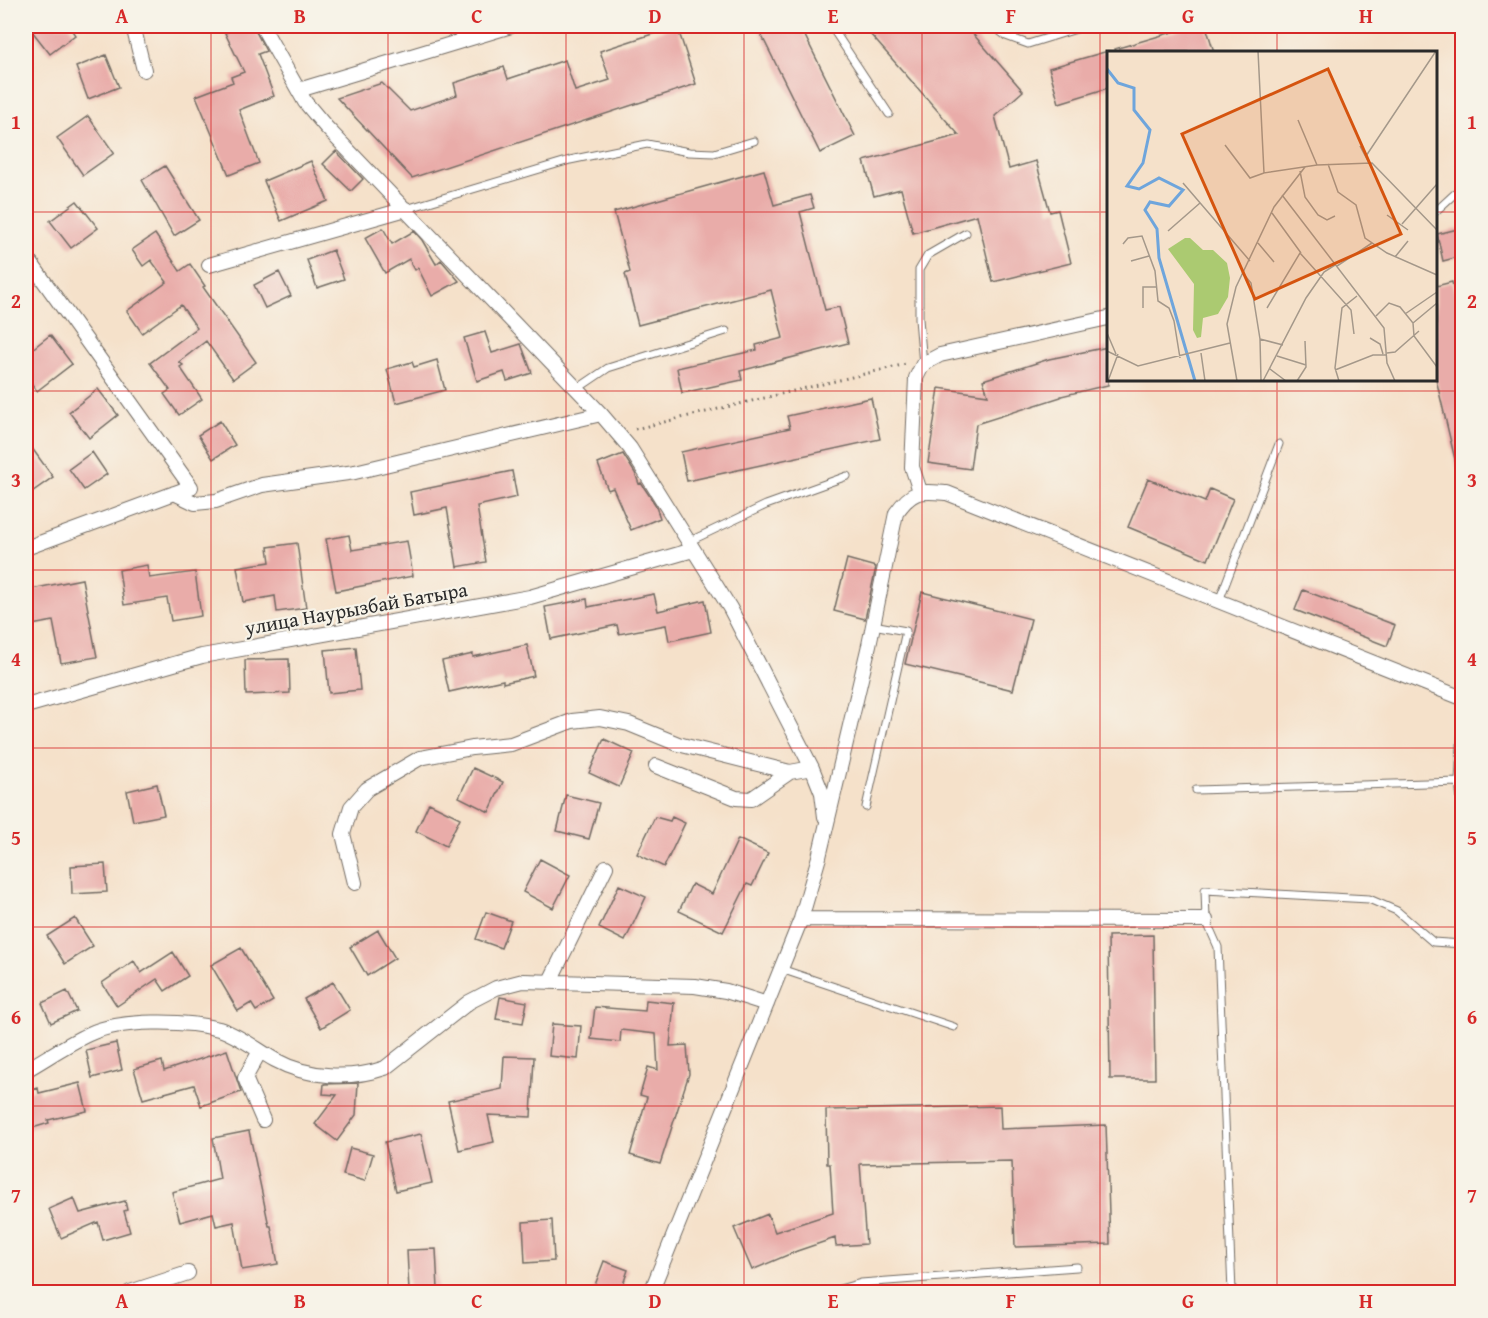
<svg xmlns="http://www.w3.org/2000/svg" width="1488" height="1318" viewBox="0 0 1488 1318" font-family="'Gentium Book Plus',serif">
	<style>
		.building { fill: #e9aca9 }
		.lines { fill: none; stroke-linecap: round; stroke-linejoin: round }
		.service-casing { stroke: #726b63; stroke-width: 9 }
		.minor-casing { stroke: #726b63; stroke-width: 16 }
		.path { stroke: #726b63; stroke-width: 3; stroke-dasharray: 1.5 4.5; stroke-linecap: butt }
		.service { stroke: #fff; stroke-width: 7 }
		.minor { stroke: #fff; stroke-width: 14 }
		.grid { fill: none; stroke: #d62828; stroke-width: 1.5; stroke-opacity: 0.55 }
		.labels { text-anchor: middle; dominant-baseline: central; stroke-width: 4.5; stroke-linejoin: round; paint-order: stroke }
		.street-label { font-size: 20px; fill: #2b2b2b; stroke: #f7f3e8 }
		.inset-river { fill: none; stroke: #6ea5dc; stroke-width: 3 }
		.inset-road { fill: none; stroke: #a4988a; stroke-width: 1.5 }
		.view { fill: #d5540f; fill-opacity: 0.15; stroke: #d5540f; stroke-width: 3 }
		.inset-edge { fill: none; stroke: #2b2b2b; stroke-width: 3 }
		.neatline { fill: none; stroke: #d62828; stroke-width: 2 }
		.grid-label { font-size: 20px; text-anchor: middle; font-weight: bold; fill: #d62828 }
	</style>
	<rect width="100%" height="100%" fill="#f7f3e8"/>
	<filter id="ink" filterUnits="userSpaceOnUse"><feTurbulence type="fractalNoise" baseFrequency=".0167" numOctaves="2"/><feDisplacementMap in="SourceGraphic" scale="12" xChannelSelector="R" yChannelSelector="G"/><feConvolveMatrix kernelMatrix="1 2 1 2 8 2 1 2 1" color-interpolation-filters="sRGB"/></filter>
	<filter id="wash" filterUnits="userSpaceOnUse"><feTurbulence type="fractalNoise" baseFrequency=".008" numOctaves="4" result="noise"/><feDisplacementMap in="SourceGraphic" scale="24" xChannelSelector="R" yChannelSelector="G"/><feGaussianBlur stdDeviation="1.35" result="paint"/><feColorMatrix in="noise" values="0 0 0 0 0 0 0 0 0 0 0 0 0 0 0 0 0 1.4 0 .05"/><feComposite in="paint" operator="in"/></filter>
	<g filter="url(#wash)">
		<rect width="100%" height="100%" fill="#f5e1ca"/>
		<g id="blocks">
			<path class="building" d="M28,26H69L75,35L50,54Z
				M239,26H253L266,51L258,54L274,96L239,110L259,163L229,175L196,96L233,82L231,77L244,72L225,33Z
				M677,26L696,84L412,178L337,98L382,83L410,111L457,95L454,83L504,67L508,79L565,60L575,91L610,80L600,51Z
				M757,26H800L855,136L820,153Z
				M863,26H966L1023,91L995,116L1009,169L1036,161L1050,212L1058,210L1071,263L993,282L977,215L913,233L901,189L874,196L864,161L959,135Z
				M1193,26H1206L1214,52H1116L1115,49Z
				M1108,51V88L1059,103L1049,68Z
				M106,55L119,87L88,99L76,67Z
				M88,116L114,153L83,175L57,138Z
				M336,151L363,179L351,191L323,164Z
				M311,161L328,201L281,221L264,181Z
				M165,166L199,220L174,236L142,180Z
				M764,170L774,205L810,195L814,208L800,212L825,310L839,307L848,343L740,371L742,380L682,393L677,368L757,350L756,345L783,338L771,290L638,325L625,274L630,272L614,212Z
				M77,201L98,228L71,248L50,221Z
				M383,228L392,244L414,231L422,240L436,264L441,260L459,281L432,296L418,268L415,270L409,259L385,273L365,238Z
				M1462,228V256L1443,261L1437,234Z
				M155,234L180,271L190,264L205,286L203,287L256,362L233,379L206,341L179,362L183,365L180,367L202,399L179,415L164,394L170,390L150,363L197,328L181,305L142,333L127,311L167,282L151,260L143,266L132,250Z
				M333,250L344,279L317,288L307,260Z
				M279,272L291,296L265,308L254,285Z
				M1452,282L1462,327V468H1457L1436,379V286Z
				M485,332L492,353L521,344L532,373L507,381L504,372L477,381L464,338Z
				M50,335L72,364L37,391L26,376V354Z
				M1108,347V385L1061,396V397L976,424L970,469L928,463L939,388L988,395L983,380L1049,359Z
				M437,360L445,390L396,403L387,369L412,362L414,367Z
				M98,389L118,415L89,438L69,412Z
				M871,398L880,439L687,481L681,452L790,428L787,416Z
				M220,421L235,445L213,459L198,435Z
				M26,440L53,477L26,496Z
				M92,452L107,474L84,490L69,469Z
				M623,454L635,473L639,484L641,483L655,504L660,518L631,530L613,488L608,490L598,464Z
				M512,471L517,497L477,506L486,562L457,567L447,508L414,515L410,492Z
				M1148,479L1205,502L1210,489L1233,499L1208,560L1128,527Z
				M349,535L352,550L407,541L413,576L336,591L326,539Z
				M297,543L306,608L277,612L275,596L243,602L237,567L270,562L268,547Z
				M847,559L876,567L865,619L834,611Z
				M147,565L149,578L195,572L201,616L171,621L167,598L124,605L119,570Z
				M82,579L97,657L61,663L53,621L26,626V590Z
				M1303,590L1395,625L1387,646L1295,610Z
				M922,592L1031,619L1013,690L905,664Z
				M654,594L658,611L705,600L711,632L669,641L666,625L619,634L617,625L551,639L545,607L587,599L588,607Z
				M527,645L534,676L503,683V680L449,692L442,661L473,654V657Z
				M356,647L360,690L329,693L325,650Z
				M289,659L290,693L246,695L245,660Z
				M604,739L634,753L619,787L589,773Z
				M473,768L503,782L489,812L459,797Z
				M157,784L164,815L133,821L127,791Z
				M566,795L599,803L589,839L557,831Z
				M429,803L460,818L446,846L416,831Z
				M655,817L670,821L672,817L685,823L664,867L637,854Z
				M738,839L768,853L752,886L747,884L723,932L679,911L692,884L712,894Z
				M540,859L570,875L553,908L523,892Z
				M105,864L107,892L72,894L71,866Z
				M619,885L646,897L625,941L599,928Z
				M486,912L511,921L501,948L476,939Z
				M75,918L93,946L65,964L47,936Z
				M378,930L395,958L367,976L350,947Z
				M1153,935L1155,1079H1110L1108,936Z
				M241,948L273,1001L256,1011L251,1003L238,1011L211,965Z
				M173,952L188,976L165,991L157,979L117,1006L102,983L134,961L141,973Z
				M333,982L350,1010L321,1028L304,999Z
				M67,991L77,1011L51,1023L42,1003Z
				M500,997L527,1002L523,1023L496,1019Z
				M646,1000L674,1003L670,1046L687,1045L689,1074L660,1164L630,1155L647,1097L640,1095L648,1067L658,1070L656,1034L621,1030L620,1042L591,1039L595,1007L645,1011Z
				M552,1024L581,1026L578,1059L549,1056Z
				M116,1043L122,1070L92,1078L86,1050Z
				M227,1050L241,1092L201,1106L194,1085L143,1099L134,1069L162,1061L164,1071Z
				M504,1056L534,1057L531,1117L488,1115L494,1142L459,1150L448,1101L502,1089Z
				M80,1083L87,1111L48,1120L49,1123L26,1130V1092L38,1088L39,1093Z
				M358,1083L356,1115L337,1141L315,1124L337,1095L323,1094L324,1084Z
				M1000,1106L1001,1129L1106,1125L1110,1244L1015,1247L1012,1161L860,1164L866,1244L836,1246L835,1238L797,1251L752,1270L734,1228L768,1214L775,1232L833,1213L830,1164H827L826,1110Z
				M249,1131L269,1226H271L278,1264L242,1270L234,1222L216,1226L213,1213L180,1222L172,1192L220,1179L213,1138Z
				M421,1134L432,1183L396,1191L385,1142Z
				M350,1148L373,1154L365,1181L343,1175Z
				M74,1198L80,1213L125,1201L127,1210L124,1211L130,1232L103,1240L98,1222L61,1238L49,1209Z
				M552,1220L554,1261L525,1263L523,1222Z
				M436,1249L438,1289L409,1291L407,1250Z
				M604,1261L628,1270L620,1293H592Z"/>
		</g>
	</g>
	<g filter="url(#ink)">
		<use href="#blocks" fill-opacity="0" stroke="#726b63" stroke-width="1.5"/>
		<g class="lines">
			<g class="service-casing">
				<path id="service" d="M831,26L889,114
					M993,26L1006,36L1028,44L1086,26
					M406,209L570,160L647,144L689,152L714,153L754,141
					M1436,211L1462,187
					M923,364L919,319V270L928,255L966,233
					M577,389L608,368L726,331
					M688,542L766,505L847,476
					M1219,601L1279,444
					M1459,782L1462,725
					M1196,790L1459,782L1462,810
					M866,807L906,631L873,625
					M781,969L954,1027
					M829,1292L861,1283L1077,1267
					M1232,1292L1218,947L1206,920L1205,890L1369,899L1397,911L1433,942L1462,944"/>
			</g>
			<g class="minor-casing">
				<path id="minor" d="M133,26L144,70
					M262,26L305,102L326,127L601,414L630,448L730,608L812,768L822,793L825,817
					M299,90L511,26
					M26,256L191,487L26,548
					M209,265L406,209
					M920,491L912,467L916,378L923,364L940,355L1108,318
					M174,493L195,503L216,501L262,485L355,472L601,414
					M26,706L202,656L530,597L693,550
					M656,766L736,798L751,799L790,772
					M355,883L343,834L351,807L367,789L420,758L472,748L511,744L572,721L600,718L629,724L678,744L790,772L812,768
					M801,919L1206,920
					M550,981L606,867
					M260,1051L245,1078L263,1120
					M26,1070C47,1058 67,1044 89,1034C120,1019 186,1020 219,1029C239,1035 257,1050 275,1060C308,1078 350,1080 385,1068L469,1002L496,988L523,981L695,986L726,991L767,1004
					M130,1292L188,1273
					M651,1292L801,919L819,857L869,645L896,513C913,489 920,491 947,493L1462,698"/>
			</g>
			<path class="path" d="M635,429L906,364"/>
			<use href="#service" class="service"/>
			<use href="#minor" class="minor"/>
		</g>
	</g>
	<path class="grid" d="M211,26V1292M388,26V1292M566,26V1292M744,26V1292M922,26V1292M1100,26V1292M1277,26V52M26,212H1108M1436,212H1462M1277,380V1292M26,391H1462M26,570H1462M26,748H1462M26,927H1462M26,1106H1462"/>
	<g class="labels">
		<g class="street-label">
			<text transform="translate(356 608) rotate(-10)">улица Наурызбай Батыра</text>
		</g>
	</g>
	<g transform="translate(1107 51)">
		<rect width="330" height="330" fill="#f5e1ca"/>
		<path d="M78,187H83L96,199H106L120,212L123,227L121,246L111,263L96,267L94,286L90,287L86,279L87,233L61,198Z" fill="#abca71"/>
		<path class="inset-river" d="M0,18L11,32L27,37V59L43,79L36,112L20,135L32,138L52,127L76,139L62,155L43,151L38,159L50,178L52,207L88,330"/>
		<path class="inset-road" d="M151,0L157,122L210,114L265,112L330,179M191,69L210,114M118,94L143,127L157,122M253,95L262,112M259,105L329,0M221,113L231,141L249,154L258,187L280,202L330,224M193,120L198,146L211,164L220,169L228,165M76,132L143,210M175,144L277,277L280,312L288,330M165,162L194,202M280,164L301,179M295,173L330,133M61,180L93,152M151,192L167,211M16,193L21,187L35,185L48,220L51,250L62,257L67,270L73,307M288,206L301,190M24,210L42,205M230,215L265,192M135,221L144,232L153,288L154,330M36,257V236H49M160,257L193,202L244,259L247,283M298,263L330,241M269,265L282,252L293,256L306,272L307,285L330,316M306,272L330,252M0,282L9,303M263,287L273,293L276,303M153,288L176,294M0,300L31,315L123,292M94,302L98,330M280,302L288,301L312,280M170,305L199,314M163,318L179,330M228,319L266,304H280M1,330L11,303M130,330L120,273L129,236L167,156L198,116M156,330L199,247L217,221L228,214M190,330L199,316L198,290M232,330L228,317L235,257L250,245"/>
		<path class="view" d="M221,18L294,183L148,248L75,83Z"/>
		<rect width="330" height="330" class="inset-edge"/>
	</g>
	<rect width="1488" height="1318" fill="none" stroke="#f7f3e8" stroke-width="66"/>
	<rect x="33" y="33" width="1422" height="1252" class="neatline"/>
	<g class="grid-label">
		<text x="122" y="23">A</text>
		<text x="300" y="23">B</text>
		<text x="477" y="23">C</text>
		<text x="655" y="23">D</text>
		<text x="833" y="23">E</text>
		<text x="1011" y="23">F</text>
		<text x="1188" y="23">G</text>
		<text x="1366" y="23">H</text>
		<text x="16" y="129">1</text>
		<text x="1472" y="129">1</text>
		<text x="16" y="308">2</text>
		<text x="1472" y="308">2</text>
		<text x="16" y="487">3</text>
		<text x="1472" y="487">3</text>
		<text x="16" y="666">4</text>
		<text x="1472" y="666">4</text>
		<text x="16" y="845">5</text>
		<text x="1472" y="845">5</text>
		<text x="16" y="1024">6</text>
		<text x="1472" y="1024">6</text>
		<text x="16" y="1202">7</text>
		<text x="1472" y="1202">7</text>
		<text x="122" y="1308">A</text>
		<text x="300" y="1308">B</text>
		<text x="477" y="1308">C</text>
		<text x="655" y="1308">D</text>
		<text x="833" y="1308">E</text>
		<text x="1011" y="1308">F</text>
		<text x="1188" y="1308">G</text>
		<text x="1366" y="1308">H</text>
	</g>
</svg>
